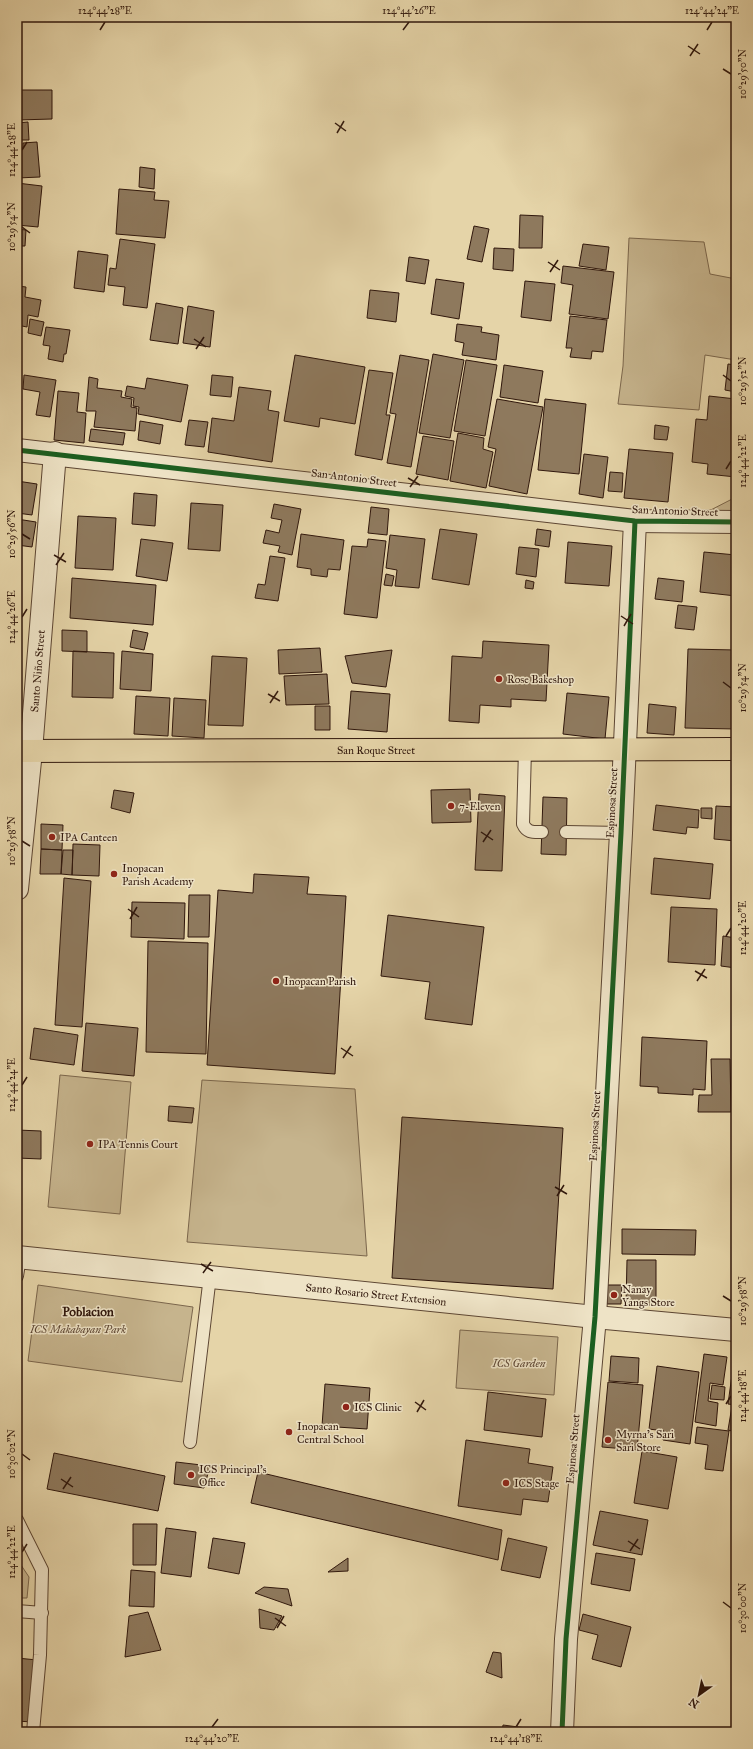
<svg xmlns="http://www.w3.org/2000/svg" width="753" height="1749" viewBox="0 0 753 1749" font-family="'IM FELL Great Primer',serif">
	<style>
		.green { fill: #c6b48d; stroke: #7b664c }
		.building { fill: #8e795d; stroke: #30170c }
		.lines { fill: none; stroke-linecap: round; stroke-linejoin: round }
		.lane-casing { stroke: #5d4633; stroke-width: 14 }
		.street-casing { stroke: #5d4633; stroke-width: 24 }
		.primary-casing { stroke: #30170c; stroke-width: 24 }
		.lane { stroke: #eee3c6; stroke-width: 12 }
		.street { stroke: #eee3c6; stroke-width: 22 }
		.primary { stroke: #e5d4a8; stroke-width: 22 }
		.cycleway-casing { stroke: #eee3c6; stroke-width: 8 }
		.cycleway { stroke: #1b5e20; stroke-width: 5 }
		.ticks { fill: none; stroke: #30170c; stroke-width: 1.5 }
		.poi-dot { fill: #8f2418; stroke: #eee3c6; stroke-width: 1.5 }
		.labels { text-anchor: middle; dominant-baseline: central; stroke-width: 3; stroke-linejoin: round; paint-order: stroke }
		.street-label { font-size: 11px; fill: #30170c; stroke: #eee3c6 }
		.poi-label { font-size: 11px; fill: #30170c; stroke: #eee3c6; text-anchor: start }
		.park-label { font-size: 11px; font-style: italic; fill: #5d4633; stroke: #eee3c6 }
		.quarter-label { font-size: 13px; font-weight: bold; fill: #30170c; stroke: #eee3c6 }
		.neatline { fill: none; stroke: #30170c; stroke-width: 1.5 }
		.ticks-label { font-size: 10px; text-anchor: middle; fill: #30170c }
	</style>
	<rect width="100%" height="100%" fill="#e5d4a8"/>
	<filter id="stains"><feTurbulence type="fractalNoise" baseFrequency=".005" numOctaves="4"/><feColorMatrix values="0 0 0 0 .2 0 0 0 0 .09 0 0 0 0 .02 0 0 0 .5 -.17"/></filter>
	<radialGradient id="worn" r=".72"><stop offset=".6" stop-color="#630" stop-opacity="0"/><stop offset="1" stop-color="#630" stop-opacity=".3"/></radialGradient>
	<path class="green" d="M629,238L704,242L710,274L736,279V360L705,355L699,410L618,404L623,366Z
		M736,497V515L703,514Z
		M60,1075L131,1082L120,1214L48,1207Z
		M202,1080L355,1089L367,1256L187,1242Z
		M38,1285L193,1307L182,1382L28,1361Z
		M460,1330L558,1337L554,1395L456,1388Z
		M17,1559L29,1577L27,1598H17Z"/>
	<path class="building" d="M17,90H52V119L17,120Z
		M28,122L29,140H17V123Z
		M37,142L40,177L17,178V148H23V143Z
		M140,167L155,169L154,189L139,187Z
		M17,183L42,186L38,227L17,225Z
		M119,189L155,192L154,200L169,201L165,238L116,234Z
		M520,215L543,216L542,248H519Z
		M474,226L489,229L482,262L467,259Z
		M17,229L26,230L25,246H17Z
		M120,239L155,244L147,308L123,305L125,287L108,285L110,268L116,269Z
		M583,244L609,247L606,270L579,266Z
		M494,248L514,249L513,271L493,269Z
		M78,251L108,255L104,292L74,288Z
		M409,257L429,260L425,284L406,281Z
		M563,266L614,272L608,319L569,314L573,285L561,283Z
		M17,278H19L18,286L26,287L25,297L41,300L38,317L28,315L27,327L17,325Z
		M436,279L464,283L459,319L431,314Z
		M525,281L555,284L551,321L521,317Z
		M370,290L399,293L396,322L367,318Z
		M156,303L183,308L178,344L150,340Z
		M188,306L214,311L210,347L183,343Z
		M570,316L607,320L603,352L592,351L591,359L570,357L572,348H566Z
		M30,319L44,322L41,336L28,333Z
		M457,324L482,327L481,332L499,335L496,360L462,355L464,343L455,341Z
		M46,327L70,330L66,354H64L63,362L48,359L50,346L43,345Z
		M433,354L464,360L450,438L419,433Z
		M295,355L365,367L355,424L320,418L319,427L284,421Z
		M400,355L429,360L411,467L387,463L396,414L390,413Z
		M466,360L497,365L485,436L454,431Z
		M728,364L736,365V392L725,390Z
		M504,365L543,371L538,403L500,397Z
		M369,370L393,373L386,415H390L382,460L355,455Z
		M17,375L20,376L17,397Z
		M24,375L56,380L50,417L36,415L40,392L23,389Z
		M212,375L233,377L231,397L210,395Z
		M89,377L98,379L97,388L122,391L121,397L132,399L131,407L137,408L135,431L94,427L96,411H86Z
		M147,378L188,385L181,422L138,414L139,407L133,406L134,398L125,396L127,386L145,389Z
		M239,387L271,391L268,410L279,412L272,462L208,452L212,418L234,421Z
		M58,391L79,393L77,412L86,413L84,443L54,440Z
		M709,396L736,399V477L707,474L708,464L692,462L696,419L707,420Z
		M497,399L543,407L527,494L489,486L496,449L488,447Z
		M545,399L586,404L579,474L538,470Z
		M189,420L208,422L204,447L185,445Z
		M140,421L163,425L160,444L138,440Z
		M655,425L669,427L667,440L654,439Z
		M91,429L125,433L123,445L89,441Z
		M458,433L484,438L483,449L493,452L486,488L450,481Z
		M423,436L454,441L448,480L416,474Z
		M629,449L673,453L668,502L624,498Z
		M584,454L608,457L603,498L579,494Z
		M610,472L623,473L622,492L608,491Z
		M17,481L37,484L32,515L17,513Z
		M134,493L157,495L155,526L132,524Z
		M191,503L223,505L220,551L188,549Z
		M274,504L301,509L292,555L278,552L280,546L263,543L266,530L279,533L282,520L271,518Z
		M371,507L389,509L387,535L368,533Z
		M78,516L116,518L113,570L75,568Z
		M17,519L36,522L32,547L17,545Z
		M440,529L477,534L469,585L432,579Z
		M537,529L551,531L549,547L535,545Z
		M301,534L344,540L340,570L328,569L327,577L311,575V569L297,567Z
		M390,535L425,539L419,588L395,586L397,570L386,568Z
		M141,539L173,543L167,581L136,576Z
		M368,539L386,541L377,618L344,614L352,546L367,547Z
		M568,542L612,546L609,586L565,583Z
		M519,547L539,549L536,577L516,574Z
		M17,548H21L19,571H17Z
		M704,552L736,555V596L700,592Z
		M270,556L285,558L278,601L255,598L258,584L265,585Z
		M386,574L394,576L392,586L384,585Z
		M72,578L156,585L153,625L70,618Z
		M658,578L684,581L682,602L655,599Z
		M526,580L534,582L533,589L525,588Z
		M678,605L697,607L694,630L675,628Z
		M62,630L87,631V652L62,651Z
		M133,630L148,633L144,650L130,647Z
		M483,641L549,645L546,701L511,699V707L480,705L479,723L449,721L452,656L482,658Z
		M320,648L322,672L279,674L278,650Z
		M688,649L736,650V729L685,728Z
		M392,650L386,687L352,683L345,656Z
		M73,651L114,653L113,698L72,697Z
		M122,651L153,654L151,691L120,689Z
		M212,656L247,658L243,726L208,725Z
		M17,661H19L17,679Z
		M327,674L329,704L286,705L284,676Z
		M351,691L390,694L387,732L348,729Z
		M567,693L609,697L605,739L563,734Z
		M136,696L170,698L168,736L134,734Z
		M174,698L206,700L204,738L172,736Z
		M649,704L676,707L674,735L647,733Z
		M315,706H330V730H315Z
		M470,789L471,822L432,823L431,790Z
		M114,790L134,793L130,813L111,808Z
		M479,794L505,796L502,871L475,870Z
		M543,797L567,798L566,855L541,854Z
		M656,805L699,810L698,828L687,827L686,834L653,830Z
		M716,806L736,807V841L714,839Z
		M701,808H712V819L701,818Z
		M41,824L63,825L62,850L41,849Z
		M73,844L100,845L99,876L72,875Z
		M41,849L62,850L61,874H40Z
		M63,850H73L72,875L61,874Z
		M654,858L713,864L710,899L651,894Z
		M254,874L309,877L307,894L346,896L335,1074L207,1065L218,890L253,893Z
		M64,878L91,881L82,1027L55,1025Z
		M189,895H210L209,937H188Z
		M132,902L185,903L184,939L131,937Z
		M671,907L717,909L715,965L668,962Z
		M388,915L484,927L472,1025L425,1019L430,982L381,976Z
		M723,936L736,938V968L721,966Z
		M148,941L208,943L206,1054L146,1052Z
		M86,1023L138,1028L134,1076L82,1071Z
		M34,1028L78,1035L74,1065L30,1059Z
		M642,1037L707,1041L705,1090L693,1089V1095L658,1093V1087L640,1086Z
		M711,1059H730L731,1112H698L699,1095H712Z
		M169,1106L194,1108L192,1123L168,1121Z
		M402,1117L563,1128L553,1289L392,1278Z
		M17,1130L41,1131V1159L17,1158Z
		M622,1229L696,1230L695,1255L622,1254Z
		M627,1260H656V1305H626Z
		M607,1285H622L621,1304H607Z
		M704,1354L727,1357L723,1385L710,1383L708,1401L718,1403L716,1426L695,1422Z
		M611,1356L639,1358L638,1383L609,1381Z
		M734,1360H736V1405L728,1404Z
		M657,1366L699,1372L690,1444L663,1440L664,1431L649,1429Z
		M608,1382L643,1385L637,1450L602,1447Z
		M325,1384L370,1388L367,1429L322,1426Z
		M712,1385L725,1387L724,1400L710,1399Z
		M488,1392L546,1399L542,1437L484,1430Z
		M732,1406H736V1432L728,1430Z
		M697,1427L729,1431L723,1471L705,1469L708,1445L695,1443Z
		M466,1440L530,1449L528,1463L553,1467L548,1502L523,1499L521,1515L458,1506Z
		M642,1451L677,1457L668,1509L634,1503Z
		M54,1453L165,1476L158,1511L47,1489Z
		M176,1462L210,1466L204,1488L174,1484Z
		M258,1472L502,1530L498,1560L251,1503Z
		M600,1511L648,1520L642,1555L593,1545Z
		M133,1524H157L156,1565H133Z
		M166,1528L196,1532L191,1577L161,1573Z
		M213,1538L245,1543L239,1574L208,1568Z
		M508,1538L547,1547L540,1578L501,1570Z
		M596,1553L635,1559L630,1591L591,1584Z
		M348,1558V1571L328,1572Z
		M131,1570L155,1572L154,1607L129,1606Z
		M264,1587L288,1589L292,1606L255,1593Z
		M259,1609L282,1616L274,1630L260,1628Z
		M148,1612L161,1650L125,1657L129,1616Z
		M583,1614L631,1627L621,1667L592,1659L598,1635L579,1630Z
		M493,1652L501,1653L502,1678L486,1672Z
		M17,1658L37,1660L32,1722L17,1721V1724Z
		M503,1725L549,1731L502,1732Z"/>
	<g class="lines">
		<g class="lane-casing">
			<path id="lane" d="M525,749L523,824C527,833 533,832 542,832
				M566,832L621,833
				M17,1276L20,1257
				M190,1442L210,1276
				M17,1520L42,1570L40,1655L33,1732
				M17,1611L42,1613"/>
		</g>
		<g class="street-casing">
			<g id="street">
				<path d="M17,450L635,521L736,522"/>
				<path id="s1" d="M17,889L31,751L55,453"/>
				<path id="s2" d="M17,1257L595,1317L736,1330"/>
				<path d="M562,1732L566,1639L595,1317L621,833L635,521"/>
			</g>
		</g>
		<g class="primary-casing">
			<g id="primary">
				<path id="s3" d="M17,751L736,749"/>
			</g>
		</g>
		<use href="#lane" class="lane"/>
		<use href="#street" class="street"/>
		<use href="#primary" class="primary"/>
		<g class="cycleway-casing">
			<path id="cycleway" d="M17,450L635,521L736,522
				M562,1732L566,1639L595,1317L621,833L635,521"/>
		</g>
		<use href="#cycleway" class="cycleway"/>
	</g>
	<path class="ticks" d="M100,30L105,22M403,30L409,22M707,30L712,22M688,46L700,54M690,56L698,44M723,69L731,74M335,123L346,131M337,133L344,121M22,150L27,142M22,227L30,233M548,262L560,270M550,272L558,260M194,339L206,347M196,349L204,337M723,375L731,381M726,469L731,461M408,478L420,485M410,487L418,476M22,534L30,539M54,555L66,562M56,565L64,553M621,616L633,624M22,617L27,609M624,626L631,614M723,682L731,688M268,694L280,701M270,703L278,691M481,832L493,840M22,841L30,846M483,842L491,830M128,909L139,917M130,919L137,907M726,936L731,928M695,971L707,978M697,981L705,969M341,1048L353,1056M343,1058L351,1046M22,1085L27,1077M555,1187L567,1194M557,1196L564,1185M201,1264L213,1271M203,1273L211,1262M723,1296L731,1301M415,1402L426,1410M726,1404L731,1396M417,1412L424,1400M22,1454L30,1460M61,1479L73,1487M63,1489L71,1477M628,1541L640,1549M630,1551L638,1539M22,1552L27,1544M723,1602L731,1608M275,1618L286,1626M277,1628L284,1616M212,1727L218,1719M516,1727L521,1719"/>
	<g class="poi-dot">
		<circle cx="499" cy="679" r="4"/>
		<circle cx="451" cy="806" r="4"/>
		<circle cx="52" cy="837" r="4"/>
		<circle cx="114" cy="874" r="4"/>
		<circle cx="276" cy="981" r="4"/>
		<circle cx="90" cy="1144" r="4"/>
		<circle cx="614" cy="1295" r="4"/>
		<circle cx="346" cy="1407" r="4"/>
		<circle cx="289" cy="1432" r="4"/>
		<circle cx="608" cy="1440" r="4"/>
		<circle cx="191" cy="1475" r="4"/>
		<circle cx="506" cy="1483" r="4"/>
	</g>
	<g class="labels">
		<g class="street-label">
			<text transform="translate(354 478) rotate(7)">San Antonio Street</text>
			<text transform="translate(675 511) rotate(2)">San Antonio Street</text>
			<text stroke="none"><textPath href="#s1" startOffset="219">Santo Niño Street</textPath></text>
			<text stroke="none"><textPath href="#s3" startOffset="359">San Roque Street</textPath></text>
			<text transform="translate(612 803) rotate(-87)">Espinosa Street</text>
			<text transform="translate(595 1126) rotate(-87)">Espinosa Street</text>
			<text stroke="none"><textPath href="#s2" startOffset="361">Santo Rosario Street Extension</textPath></text>
			<text transform="translate(573 1449) rotate(-85)">Espinosa Street</text>
		</g>
		<g class="poi-label">
			<text x="507" y="679">Rose Bakeshop</text>
			<text x="459" y="806">7-Eleven</text>
			<text x="60" y="837">IPA Canteen</text>
			<text x="122" y="868">Inopacan<tspan x="122" dy="13">Parish Academy</tspan></text>
			<text x="284" y="981">Inopacan Parish</text>
			<text x="98" y="1144">IPA Tennis Court</text>
			<text x="622" y="1289">Nanay<tspan x="622" dy="13">Yangs Store</tspan></text>
			<text x="354" y="1407">ICS Clinic</text>
			<text x="297" y="1426">Inopacan<tspan x="297" dy="13">Central School</tspan></text>
			<text x="616" y="1434">Myrna's Sari<tspan x="616" dy="13">Sari Store</tspan></text>
			<text x="199" y="1469">ICS Principal's<tspan x="199" dy="13">Office</tspan></text>
			<text x="514" y="1483">ICS Stage</text>
		</g>
		<g class="park-label">
			<text x="78" y="1329">ICS Makabayan Park</text>
			<text x="519" y="1363">ICS Garden</text>
		</g>
		<g class="quarter-label">
			<text x="88" y="1312">Poblacion</text>
		</g>
	</g>
	<rect width="753" height="1749" fill="none" stroke="#e5d4a8" stroke-width="44"/>
	<g transform="translate(699 1695) rotate(213)" stroke="#eee3c6" stroke-width="3" paint-order="stroke">
	<path d="M0-3L7 15L0 10L-7 15Z" fill="#30170c"/>
	<text y="-6" font-size="11" font-weight="bold" text-anchor="middle" fill="#30170c">N</text>
	</g>
	<rect x="22" y="22" width="709" height="1705" class="neatline"/>
	<g class="ticks-label">
		<text x="105" y="14">124°44'28"E</text>
		<text x="409" y="14">124°44'26"E</text>
		<text x="712" y="14">124°44'24"E</text>
		<text transform="translate(742 74) rotate(-90)" y="4">10°29'50"N</text>
		<text transform="translate(11 150) rotate(-90)" y="4">124°44'28"E</text>
		<text transform="translate(11 227) rotate(-90)" y="4">10°29'54"N</text>
		<text transform="translate(742 381) rotate(-90)" y="4">10°29'52"N</text>
		<text transform="translate(742 461) rotate(-90)" y="4">124°44'22"E</text>
		<text transform="translate(11 534) rotate(-90)" y="4">10°29'56"N</text>
		<text transform="translate(11 617) rotate(-90)" y="4">124°44'26"E</text>
		<text transform="translate(742 688) rotate(-90)" y="4">10°29'54"N</text>
		<text transform="translate(11 841) rotate(-90)" y="4">10°29'58"N</text>
		<text transform="translate(742 928) rotate(-90)" y="4">124°44'20"E</text>
		<text transform="translate(11 1085) rotate(-90)" y="4">124°44'24"E</text>
		<text transform="translate(742 1301) rotate(-90)" y="4">10°29'58"N</text>
		<text transform="translate(742 1396) rotate(-90)" y="4">124°44'18"E</text>
		<text transform="translate(11 1454) rotate(-90)" y="4">10°30'02"N</text>
		<text transform="translate(11 1552) rotate(-90)" y="4">124°44'22"E</text>
		<text transform="translate(742 1608) rotate(-90)" y="4">10°30'00"N</text>
		<text x="212" y="1742">124°44'20"E</text>
		<text x="516" y="1742">124°44'18"E</text>
	</g>
	<rect width="100%" height="100%" filter="url(#stains)"/>
	<rect width="100%" height="100%" fill="url(#worn)"/>
</svg>
